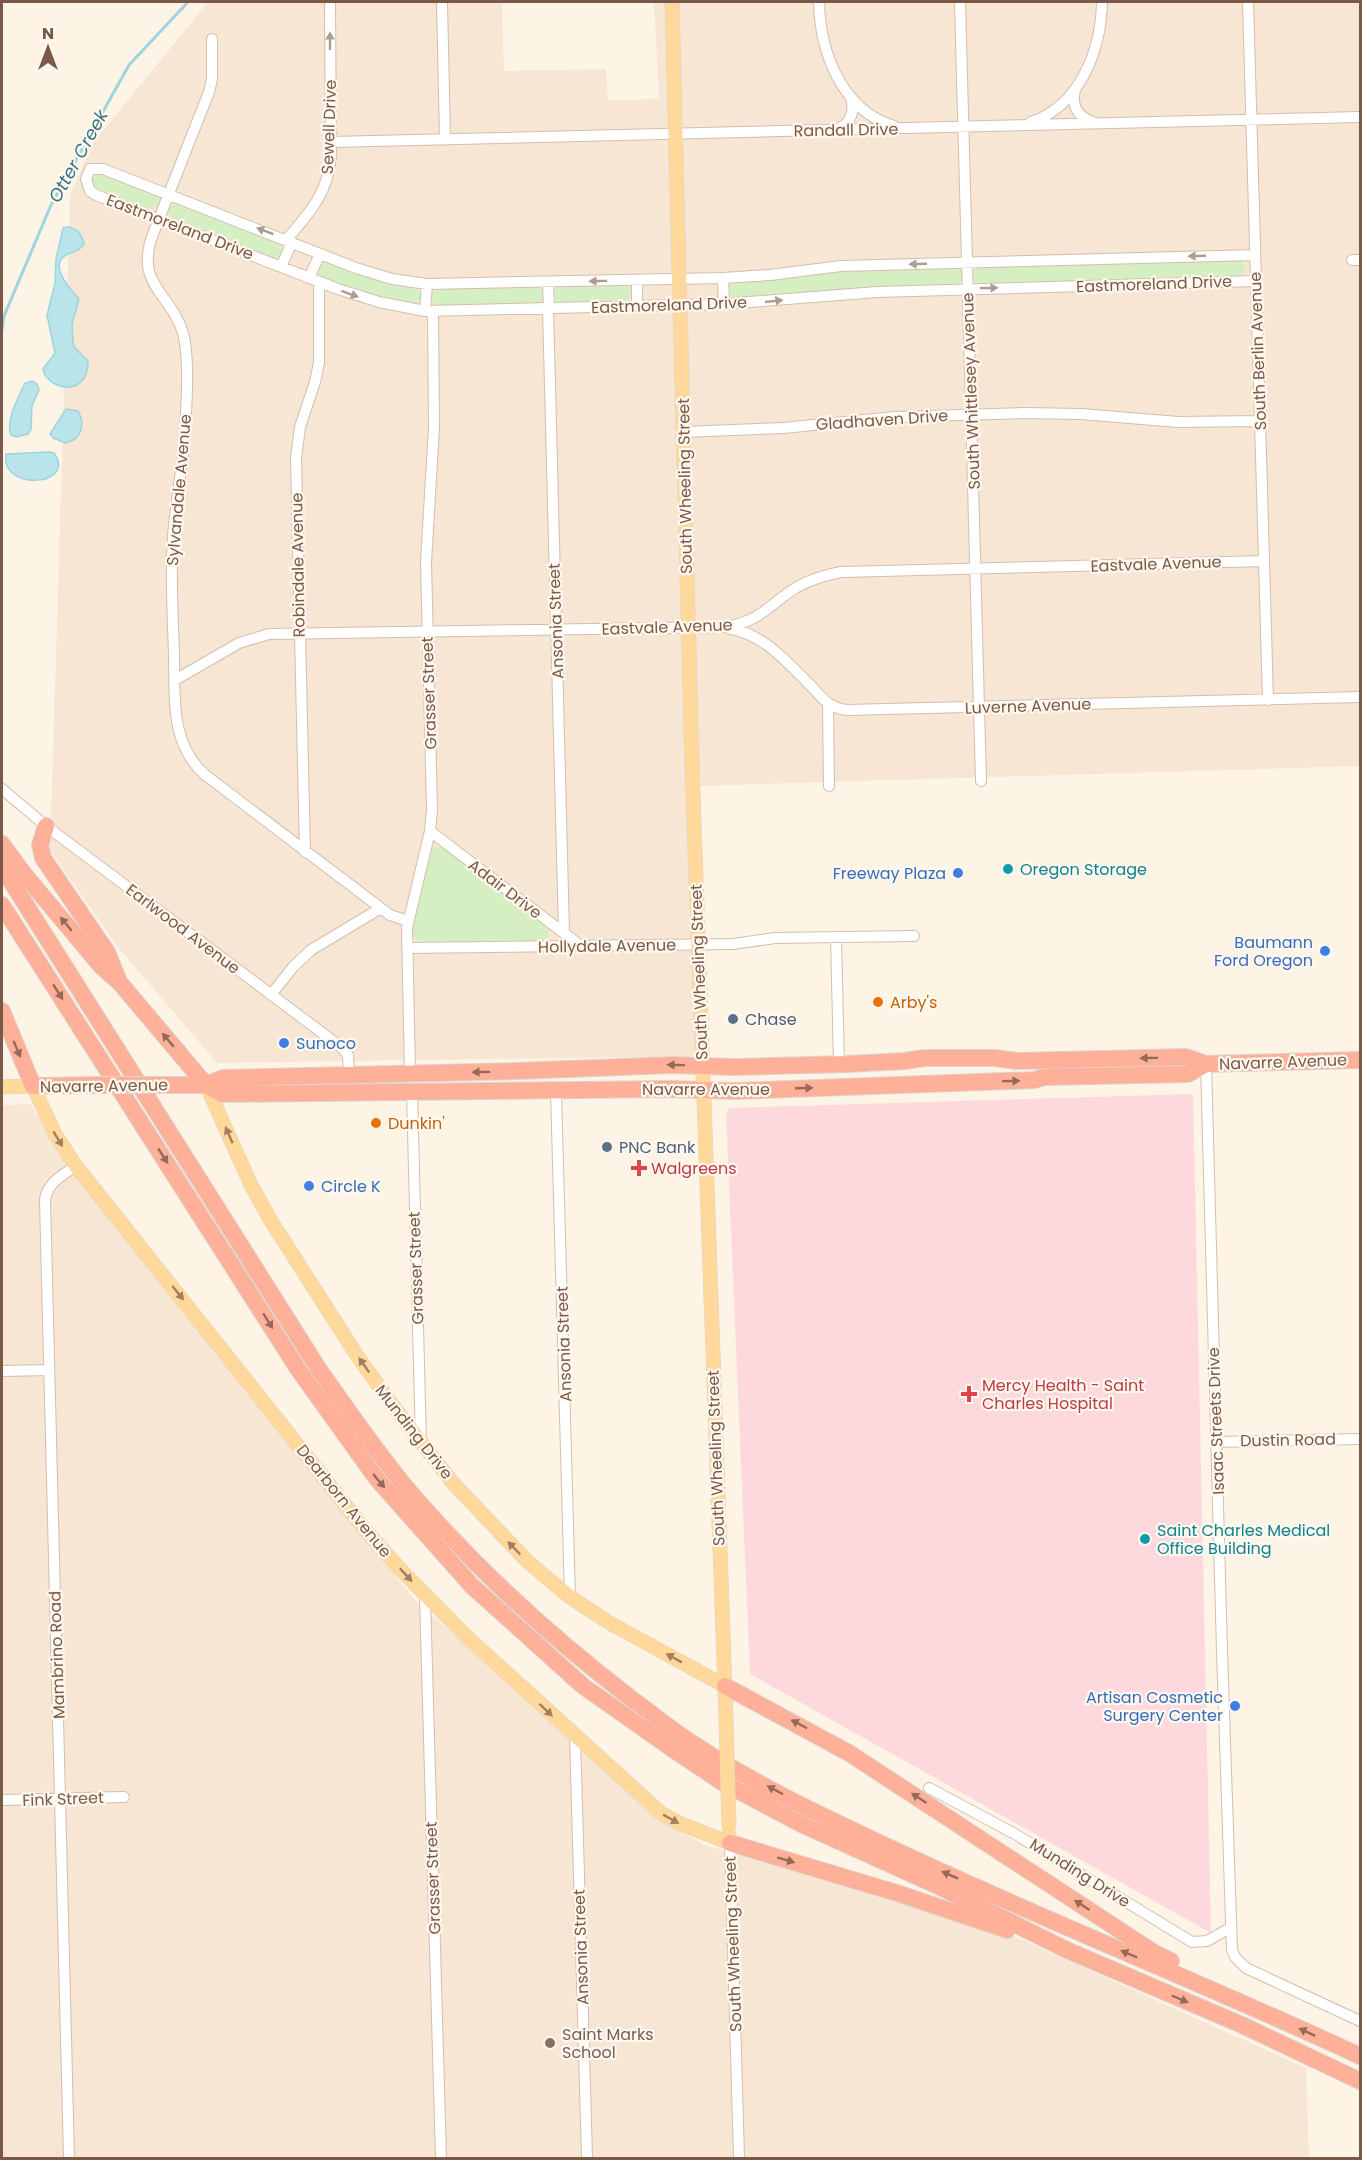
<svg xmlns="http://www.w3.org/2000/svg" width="1362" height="2160" viewBox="0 0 1362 2160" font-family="Poppins,sans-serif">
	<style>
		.residential { fill: #f7e6d4 }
		.medical { fill: #fdd8dd }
		.green { fill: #d5eec2 }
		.water { fill: #b8e4ea; stroke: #9dd4dd; stroke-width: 1.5 }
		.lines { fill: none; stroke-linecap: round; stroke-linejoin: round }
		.stream { stroke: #9dd4dd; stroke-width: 3 }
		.minor-casing { stroke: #d4bead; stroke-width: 12 }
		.major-casing { stroke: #ddd4cf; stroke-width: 15 }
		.highway-casing { stroke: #ddd4cf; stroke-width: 18 }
		.minor { stroke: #fff; stroke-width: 10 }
		.major { stroke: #ffd89c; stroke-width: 14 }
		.highway { stroke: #feb098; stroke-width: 16 }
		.major-bridge-casing { stroke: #ddd4cf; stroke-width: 15; stroke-linecap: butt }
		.highway-bridge-casing { stroke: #ddd4cf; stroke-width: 18; stroke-linecap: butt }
		.major-bridge { stroke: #ffd89c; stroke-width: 14 }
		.highway-bridge { stroke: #feb098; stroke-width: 16 }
		.oneway { fill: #b09b91 }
		.oneway2 { fill: #956a58 }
		.oneway3 { fill: #a37f61 }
		.culture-dot { fill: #0f9aa8; stroke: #fff8ee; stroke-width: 2 }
		.shop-dot { fill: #3f7fe0; stroke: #fff8ee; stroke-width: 2 }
		.food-dot { fill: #e8710a; stroke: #fff8ee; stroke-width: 2 }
		.service-dot { fill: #5c6f8a; stroke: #fff8ee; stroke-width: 2 }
		.health-dot { fill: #e0444e; stroke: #fff8ee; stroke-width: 2 }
		.education-dot { fill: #8d6e63; stroke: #fff8ee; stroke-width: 2 }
		.labels { text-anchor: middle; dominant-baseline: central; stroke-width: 4.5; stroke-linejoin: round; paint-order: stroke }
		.street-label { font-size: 16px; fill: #7b5948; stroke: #fff8ee }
		.culture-label { font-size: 16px; fill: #0d838f; stroke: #fff8ee; text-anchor: start }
		.shop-label { font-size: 16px; fill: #366cbe; stroke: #fff8ee; text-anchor: end }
		.food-label { font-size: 16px; fill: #c56008; stroke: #fff8ee; text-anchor: start }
		.service-label { font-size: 16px; fill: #4e5e75; stroke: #fff8ee; text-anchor: start }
		.health-label { font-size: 16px; fill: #be3a42; stroke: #fff8ee; text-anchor: start }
		.education-label { font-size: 16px; fill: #785e54; stroke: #fff8ee; text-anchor: start }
		.water-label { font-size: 18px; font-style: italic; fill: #3a7681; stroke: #fff8ee }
	</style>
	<rect width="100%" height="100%" fill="#fef4e6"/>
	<path class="residential" d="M208,2H502L504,71L606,69L608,100L659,99L654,2H1360V766L697,786L707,1056L217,1063L116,945L50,850L70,196L93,143Z
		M30,1104L75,1175L414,1599L662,1821L705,1845L1014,1936L1306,2068L1309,2158H2V1105Z"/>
	<path class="medical" d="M1193,1094L1211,1933L750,1674L726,1114L729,1108Z"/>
	<path class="green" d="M97,171L159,196L158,206L154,209L146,208L93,187L88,177Z
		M175,202L280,243L283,248L281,256L272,258L173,219L168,212L169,208Z
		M1237,259L1242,261L1246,269L1241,276L1236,277L985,284L973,281L972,273L977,267Z
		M324,262H329L415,287L421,293L420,301L414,304L380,298L322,278L319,275L318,267Z
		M956,267L962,270C964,276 963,281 958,284L880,286L739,299L730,296L728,291L729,286L737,282L831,272Z
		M625,285L630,287L632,293L627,302L559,303L553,297V291L560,286Z
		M534,286L542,290L544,294L542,301L537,304L436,305L431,298L432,292L440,288Z
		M438,847L444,848L545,926L549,931L548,937L543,941L423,943C415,941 412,936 412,928L430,852L433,848Z"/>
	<path class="water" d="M67,227C77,228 82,234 84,244C79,251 75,251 68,254C46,264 71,290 79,299L72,324L73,343L75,348L88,361C88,400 46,389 43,369L55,353L47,315L55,283L56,259L63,228Z
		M32,381L37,384L39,390L32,406L31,429L28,434L16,437L11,435C5,420 19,397 25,383Z
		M66,409L78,411C86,425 81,440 65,443L53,438L50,434Z
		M49,452L54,453C78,486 0,492 6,454Z"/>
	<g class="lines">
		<path class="stream" d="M2,331L4,316L51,205L129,65L188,2"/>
		<g class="minor-casing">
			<path id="minor" d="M442,2L445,140
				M819,2C820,52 842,111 894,126
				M960,2L981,781
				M1248,2L1268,700
				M212,39V79L209,92L153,234C134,285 171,293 183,333C189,356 187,391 186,415C185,456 176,496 173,537C170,576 173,616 174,655C175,698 170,742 204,774L390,915L408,921
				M1075,90C1071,106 1078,117 1093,122
				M1031,122C1080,106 1101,50 1102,2
				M838,129C851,123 855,112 851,98
				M331,142L1360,117
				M286,240C309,214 329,192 331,155L330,2
				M1255,255L841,266L770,275L723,278L427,284L392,279L356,268L103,169H90L86,179L90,191L96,195L338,289L379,302L425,311L724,304L877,292L1256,281
				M1352,260H1360
				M281,267L292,242
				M309,278L320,254
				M723,278L724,304
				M637,280V306
				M548,282L549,308
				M548,308L564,933
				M425,311L427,284
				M683,432L783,428L895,417L1024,413L1081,414L1178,422L1260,421
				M731,629C762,634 785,660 806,681C821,695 825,707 847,710L1360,697
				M175,680L239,643L269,634L725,627C762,621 768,605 797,587C811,579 826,575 841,572L1264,561
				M828,705L829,786
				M2,789L46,826L341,1047L348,1055L349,1075
				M430,831L581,946
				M305,852L296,458L300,427L315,382L319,363V282
				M836,937L839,1065
				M407,948L733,944L775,938L914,936
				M271,995L293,967L311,950L381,908
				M1206,1064L1222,1651L1232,1950L1235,1957L1246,1968L1360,2021
				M410,1073L407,928L430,831L432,810L426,562L434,428L433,311
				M556,1091L570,1597
				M412,1092L421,1443
				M2,1371L49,1370
				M1216,1442L1360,1439
				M425,1597L441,2158
				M575,1736L587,2158
				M929,1788L1015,1834L1192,1942L1207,1941L1230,1928
				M2,1800L124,1797
				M730,1843L739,2158
				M69,2158L45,1199C48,1182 63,1175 76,1166"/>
		</g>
		<g class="major-casing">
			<path id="major" d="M672,2L692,766L726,1718
				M206,1085L251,1185L271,1221L356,1354L390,1402L452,1482L528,1562L570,1597L608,1622L725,1686
				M2,1087L33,1086L55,1134L76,1166L366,1531L399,1568L467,1637L662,1814L681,1824L730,1843L729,1835"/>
		</g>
		<g class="highway-casing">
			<path id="highway" d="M46,826L40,845L43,858L107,952L118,979
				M2,844L24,874L101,966L120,983L206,1085L222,1094L673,1089L734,1091L1035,1080L1044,1077L1188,1074L1206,1064
				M2,867L318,1368C347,1409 376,1452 409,1491C476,1569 552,1638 633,1700C654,1715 674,1732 695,1745C763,1790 842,1825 916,1860C1063,1928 1214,1988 1360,2056
				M2,905L298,1369L377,1479L472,1586L583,1686L671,1748L722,1782L801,1824L938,1886L1069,1951L1242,2025L1360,2081
				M2,1011L33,1086L99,1085
				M151,1085H206L223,1078L517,1071L672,1065L734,1067L847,1064L905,1061L924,1058H995L1017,1061L1186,1057L1206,1064L1360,1060
				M725,1686L849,1753L1156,1954L1171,1961
				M730,1843L897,1893L1007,1930"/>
		</g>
		<use href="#minor" class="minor"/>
		<use href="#major" class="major"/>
		<use href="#highway" class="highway"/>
		<g class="major-bridge-casing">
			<path id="major-bridge" d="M726,1718L729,1827"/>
		</g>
		<g class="highway-bridge-casing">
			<path id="highway-bridge" d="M99,1085H151"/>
		</g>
		<use href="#major-bridge" class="major-bridge"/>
		<use href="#highway-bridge" class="highway-bridge"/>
	</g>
	<defs><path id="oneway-solid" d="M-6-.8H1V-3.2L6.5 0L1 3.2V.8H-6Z" transform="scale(1.5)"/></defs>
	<g class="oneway">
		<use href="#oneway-solid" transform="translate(330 41) rotate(-90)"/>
		<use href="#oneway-solid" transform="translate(265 231) rotate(-159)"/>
		<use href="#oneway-solid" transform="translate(1197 256) rotate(178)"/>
		<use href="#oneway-solid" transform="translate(918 264) rotate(178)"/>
		<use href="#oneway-solid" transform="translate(598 281) rotate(179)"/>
		<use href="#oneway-solid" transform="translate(989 288) rotate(-1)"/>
		<use href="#oneway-solid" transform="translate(350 294) rotate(20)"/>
		<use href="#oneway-solid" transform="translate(774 301) rotate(-6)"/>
	</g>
	<g class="oneway2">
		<use href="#oneway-solid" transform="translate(66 924) rotate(-130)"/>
		<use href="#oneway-solid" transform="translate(58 992) rotate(57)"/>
		<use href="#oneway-solid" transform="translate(168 1040) rotate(-130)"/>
		<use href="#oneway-solid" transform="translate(17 1049) rotate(67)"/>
		<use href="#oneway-solid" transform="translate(1149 1058) rotate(179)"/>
		<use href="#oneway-solid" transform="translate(676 1065) rotate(-179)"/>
		<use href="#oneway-solid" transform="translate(481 1072) rotate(179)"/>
		<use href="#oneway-solid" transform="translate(1011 1081) rotate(-1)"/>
		<use href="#oneway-solid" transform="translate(804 1088) rotate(-2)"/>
		<use href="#oneway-solid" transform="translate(163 1156) rotate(57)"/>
		<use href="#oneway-solid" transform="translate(268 1321) rotate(58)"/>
		<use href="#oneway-solid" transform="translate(379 1481) rotate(50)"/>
		<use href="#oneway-solid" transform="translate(799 1724) rotate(-152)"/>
		<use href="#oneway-solid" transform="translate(775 1790) rotate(-152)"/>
		<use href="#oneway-solid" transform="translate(919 1798) rotate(-147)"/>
		<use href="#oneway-solid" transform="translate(786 1860) rotate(16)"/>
		<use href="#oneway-solid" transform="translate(950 1875) rotate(-156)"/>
		<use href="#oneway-solid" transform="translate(1082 1905) rotate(-147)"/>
		<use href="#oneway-solid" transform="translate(1129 1954) rotate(-157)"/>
		<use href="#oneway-solid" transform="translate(1180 1999) rotate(23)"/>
		<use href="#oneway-solid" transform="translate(1307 2032) rotate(-155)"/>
	</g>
	<g class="oneway3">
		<use href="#oneway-solid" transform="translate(229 1135) rotate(-114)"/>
		<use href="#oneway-solid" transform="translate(58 1139) rotate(59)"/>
		<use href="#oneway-solid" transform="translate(178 1293) rotate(51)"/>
		<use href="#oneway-solid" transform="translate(364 1365) rotate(-125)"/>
		<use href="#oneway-solid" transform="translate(514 1548) rotate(-134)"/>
		<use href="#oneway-solid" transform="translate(406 1575) rotate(47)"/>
		<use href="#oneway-solid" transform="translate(674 1658) rotate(-151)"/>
		<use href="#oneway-solid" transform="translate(546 1710) rotate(43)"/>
		<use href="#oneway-solid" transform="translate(671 1819) rotate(29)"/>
	</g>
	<g class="culture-dot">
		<circle cx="1008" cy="869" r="6"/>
		<circle cx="1145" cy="1539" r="6"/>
	</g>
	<g class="shop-dot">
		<circle cx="958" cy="873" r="6"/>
		<circle cx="1325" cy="951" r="6"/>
		<circle cx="284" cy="1043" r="6"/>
		<circle cx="309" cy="1186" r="6"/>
		<circle cx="1235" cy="1706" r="6"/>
	</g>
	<g class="food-dot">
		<circle cx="878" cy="1002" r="6"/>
		<circle cx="376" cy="1123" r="6"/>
	</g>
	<g class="service-dot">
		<circle cx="733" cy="1019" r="6"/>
		<circle cx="607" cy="1147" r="6"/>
	</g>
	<g class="health-dot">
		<path d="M636 1159h6v6h6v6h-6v6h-6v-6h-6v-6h6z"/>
		<path d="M966 1385h6v6h6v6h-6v6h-6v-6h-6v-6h6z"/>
	</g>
	<circle class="education-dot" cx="550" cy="2043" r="6"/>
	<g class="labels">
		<g class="street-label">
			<text transform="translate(329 127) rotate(-88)">Sewell Drive</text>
			<text transform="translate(846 130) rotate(-1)">Randall Drive</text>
			<text transform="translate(180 227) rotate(21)">Eastmoreland Drive</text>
			<text transform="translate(1154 284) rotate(-2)">Eastmoreland Drive</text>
			<text transform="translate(669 305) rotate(-2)">Eastmoreland Drive</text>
			<text transform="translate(1258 351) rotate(-92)">South Berlin Avenue</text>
			<text transform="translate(971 391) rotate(-92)">South Whittlesey Avenue</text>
			<text transform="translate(882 420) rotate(-4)">Gladhaven Drive</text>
			<text transform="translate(685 486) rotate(-91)">South Wheeling Street</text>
			<text transform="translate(179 490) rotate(-85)">Sylvandale Avenue</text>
			<text transform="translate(1156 564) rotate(-2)">Eastvale Avenue</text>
			<text transform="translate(298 565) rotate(-91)">Robindale Avenue</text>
			<text transform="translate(556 621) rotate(-92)">Ansonia Street</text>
			<text transform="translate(667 627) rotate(-2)">Eastvale Avenue</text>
			<text transform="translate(429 693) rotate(-92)">Grasser Street</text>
			<text transform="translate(1028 706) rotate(-2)">Luverne Avenue</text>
			<text transform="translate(505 889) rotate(37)">Adair Drive</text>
			<text transform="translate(183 929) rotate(37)">Earlwood Avenue</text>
			<text transform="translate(607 946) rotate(-1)">Hollydale Avenue</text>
			<text transform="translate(699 972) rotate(-92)">South Wheeling Street</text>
			<text transform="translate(1283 1062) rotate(-2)">Navarre Avenue</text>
			<text transform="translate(104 1086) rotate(-1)">Navarre Avenue</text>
			<text x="706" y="1089">Navarre Avenue</text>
			<text transform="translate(416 1268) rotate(-92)">Grasser Street</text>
			<text transform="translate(564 1344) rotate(-92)">Ansonia Street</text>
			<text transform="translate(1216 1421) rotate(-92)">Isaac Streets Drive</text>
			<text transform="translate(414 1432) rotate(52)">Munding Drive</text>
			<text transform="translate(1288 1440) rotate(-1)">Dustin Road</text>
			<text transform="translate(716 1458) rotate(-92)">South Wheeling Street</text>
			<text transform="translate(344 1501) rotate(51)">Dearborn Avenue</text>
			<text transform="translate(57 1655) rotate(-92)">Mambrino Road</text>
			<text transform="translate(63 1799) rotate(-2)">Fink Street</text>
			<text transform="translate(1080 1873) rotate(32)">Munding Drive</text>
			<text transform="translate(433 1878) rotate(-92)">Grasser Street</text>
			<text transform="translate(733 1944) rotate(-92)">South Wheeling Street</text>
			<text transform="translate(581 1947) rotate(-92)">Ansonia Street</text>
		</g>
		<g class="culture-label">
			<text x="1020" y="869">Oregon Storage</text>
			<text x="1157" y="1530">Saint Charles Medical<tspan x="1157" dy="18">Office Building</tspan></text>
		</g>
		<g class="shop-label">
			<text x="946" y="873">Freeway Plaza</text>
			<text x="1313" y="942">Baumann<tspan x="1313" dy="18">Ford Oregon</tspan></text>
			<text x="296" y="1043" text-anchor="start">Sunoco</text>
			<text x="321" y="1186" text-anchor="start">Circle K</text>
			<text x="1223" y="1697">Artisan Cosmetic<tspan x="1223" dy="18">Surgery Center</tspan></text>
		</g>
		<g class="food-label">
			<text x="890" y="1002">Arby's</text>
			<text x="388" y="1123">Dunkin'</text>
		</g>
		<g class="service-label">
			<text x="745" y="1019">Chase</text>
			<text x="619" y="1147">PNC Bank</text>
		</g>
		<g class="health-label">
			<text x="651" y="1168">Walgreens</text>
			<text x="982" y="1385">Mercy Health - Saint<tspan x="982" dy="18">Charles Hospital</tspan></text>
		</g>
		<g class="education-label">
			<text x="562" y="2034">Saint Marks<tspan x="562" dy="18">School</tspan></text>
		</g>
		<g class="water-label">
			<text transform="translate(78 156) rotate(-61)">Otter Creek</text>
		</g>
	</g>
	<rect width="1362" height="2160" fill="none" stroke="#7b5948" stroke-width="6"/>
	<g transform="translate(48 48)" stroke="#fff8ee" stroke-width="4.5" paint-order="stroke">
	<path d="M0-4.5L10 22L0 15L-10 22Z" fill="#7b5948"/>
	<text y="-9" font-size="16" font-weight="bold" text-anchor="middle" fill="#7b5948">N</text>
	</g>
</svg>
